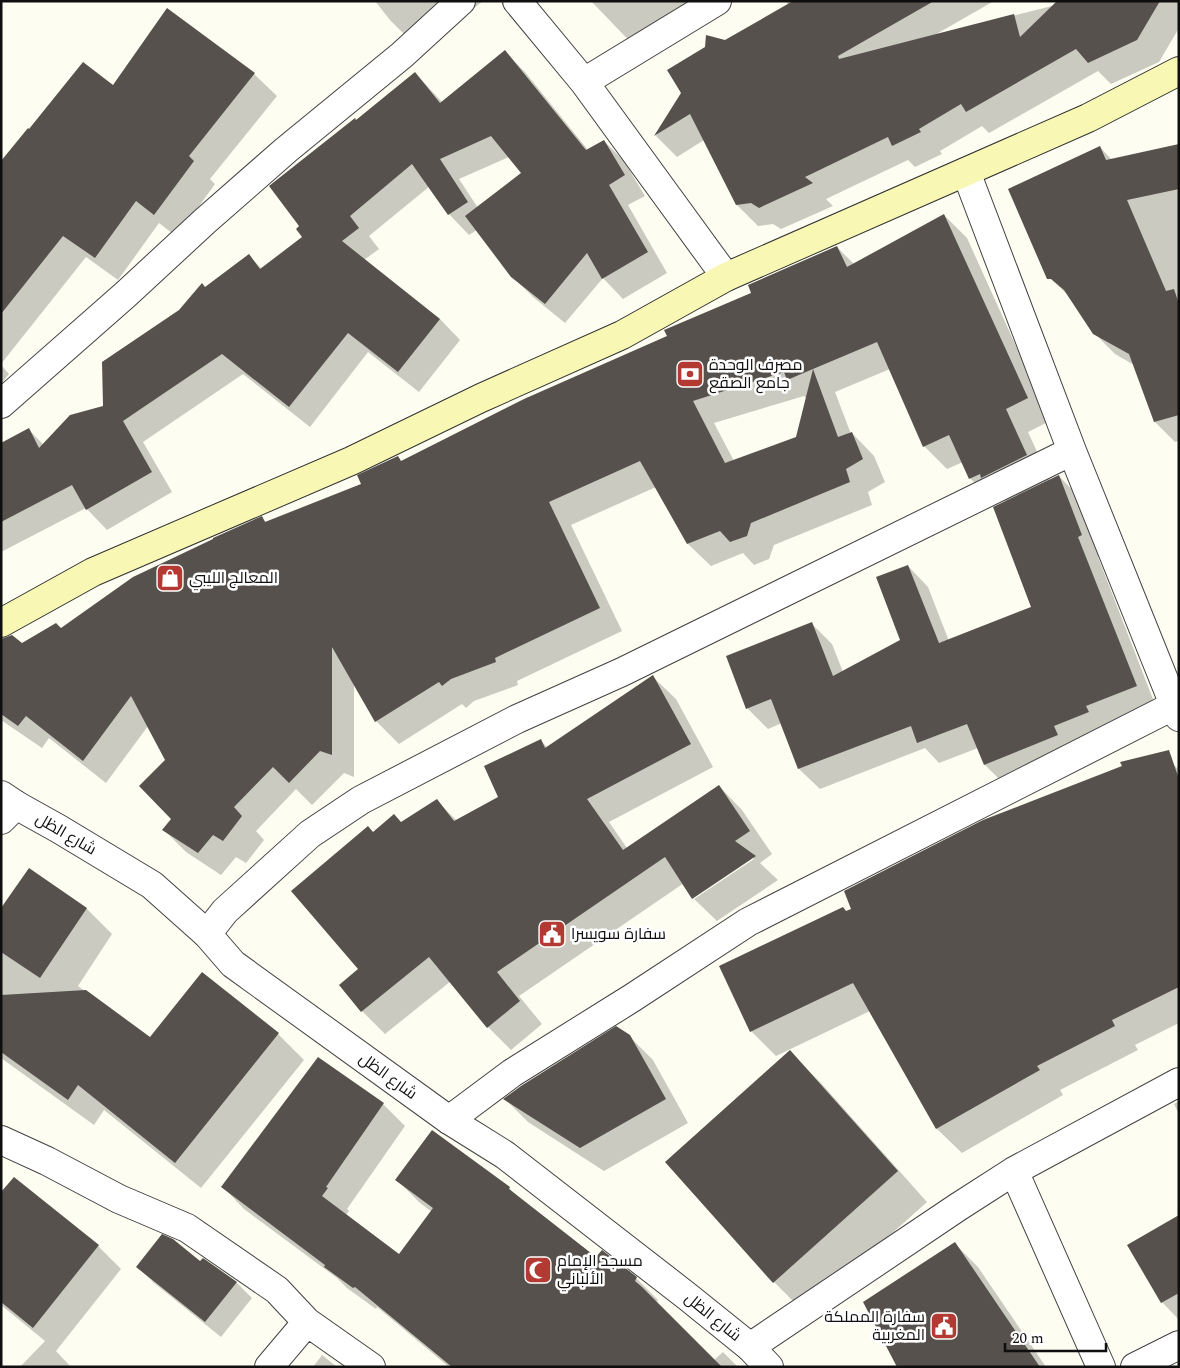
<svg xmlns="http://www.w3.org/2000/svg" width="1180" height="1368" viewBox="0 0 1180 1368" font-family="Spectral,Cairo,serif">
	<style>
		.shadow { fill: #0003; fill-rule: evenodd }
		.building { fill: #56514c; fill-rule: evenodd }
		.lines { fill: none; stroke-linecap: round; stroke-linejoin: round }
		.minor-casing { stroke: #424242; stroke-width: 30 }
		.tertiary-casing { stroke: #424242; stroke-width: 30 }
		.secondary-casing { stroke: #313131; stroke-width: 30 }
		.minor { stroke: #fff; stroke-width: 28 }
		.tertiary { stroke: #fff; stroke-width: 28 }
		.secondary { stroke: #f8f7b3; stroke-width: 28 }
		.labels { text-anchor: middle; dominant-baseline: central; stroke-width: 5; stroke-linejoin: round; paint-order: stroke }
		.poi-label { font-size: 16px; fill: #0f0f0f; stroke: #fff; text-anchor: start }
		.street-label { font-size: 16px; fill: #0f0f0f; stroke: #fff }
	</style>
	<rect width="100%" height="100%" fill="#fefdf2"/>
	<path class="shadow" d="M375,1H483L420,50L390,20Z
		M591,1H691L641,53Z
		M786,1H994L933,36L1072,1H1179V28L1159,62L1111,84L1098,71L989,133L982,126L940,151L942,154L915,167L908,160L826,199L833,206L781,229L773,224L758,226L737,205L704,140L677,157L656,136L682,93L725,41L788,5Z
		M505,52L525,72L588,150L604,141L624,161L645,196L628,205L667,273L623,299L603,278L565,323L533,297L512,276L477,230L469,235L449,214L430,186L369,236L379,249L364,260L440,319L460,340L419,392L368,352L310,427L243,374L143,442L172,492L107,530L86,508L1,552V444L29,430L44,445L104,407L180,311L205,288L249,256L262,269L304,237L356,121L415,73L443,103ZM509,157L523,173L478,208L459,179Z
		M254,74L277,96L210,179L215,184L177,237L159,223L118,280L86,257L1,364V216L113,87Z
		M1179,145V441L1175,442L1155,422L1134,365L1115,354L1094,333L1072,299L1046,274L1100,147L1112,160Z
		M944,215L967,238L1050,421L1028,432L1050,480L1059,476L1079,497L1102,556L1098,557L1156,707L1005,785L985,765L978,748L939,763L925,748L820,789L799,769L782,723L768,729L747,708L812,624L832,644L843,672L902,640L908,566L928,587L949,641L1033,608L1007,502L1001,497L992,501L970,478L963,462L947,469L924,446L890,369L835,392L851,434L852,433L874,456L885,482L868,492L872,505L774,545L769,559L754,565L743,553L711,566L688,544L656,487L571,525L622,631L517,681L518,685L474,701L466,708L462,704L399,744L376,721L354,683V777L344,773L312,805L296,789L256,831L264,840L246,863L236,857L221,875L186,852L164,830L172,819L166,761L148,726L106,783L49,738L42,748L1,720V645H22L61,630L262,518L266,522L362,485L398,457L402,462L669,337L753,294L837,247L854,264ZM804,396L807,399L797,438L734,461L714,423Z
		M1,365L9,374L1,384Z
		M652,676L676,699L713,767L609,822L627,848L719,786L742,810L772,854L760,863L778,880L717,921L694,899L754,859L752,857L684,883L519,996L542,1024L511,1050L488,1027L451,981L385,1034L362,1011L360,969L373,833L401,824L437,801L457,821L500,798L541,741L548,748Z
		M1162,754L1179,770V1023L1135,1045L1138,1050L1060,1090L1063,1095L962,1153L937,1129L870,1011L776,1056L751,1031L846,913Z
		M29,869L87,909L112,934L78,986L150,1038L278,1034L304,1060L201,1188L104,1110L94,1125L1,1058V910Z
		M629,1036L653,1060L688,1123L604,1171L528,1122L505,1099Z
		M790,1052L820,1082L927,1202L804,1312L774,1282L667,1162Z
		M318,1058L383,1104L405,1126L347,1209L349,1211L346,1215L400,1256L432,1212L419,1202L397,1180L509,1188L522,1201L596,1259L602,1252L636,1278L658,1300L656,1303L714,1360L723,1352L738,1367H449L377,1307L376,1309L347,1288L337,1278L244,1209L223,1187Z
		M1179,1101V1114L1174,1104Z
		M14,1178L98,1246L121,1269L56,1351L71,1367H20L45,1341L1,1305V1194Z
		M1179,1216V1320L1162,1302Z
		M955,1244L978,1267L1046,1367H899Z
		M203,1260L237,1283L252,1298L221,1337L154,1283L138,1267L201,1262Z
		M322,1355L337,1367H313Z"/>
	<path class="building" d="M793,1H934L838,56L839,59L1014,14L1020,37L1057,1H1160L1137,40L1088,63L1076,49L966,112L961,104L919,129L921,132L892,146L888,137L805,177L813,183L759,208L751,203L736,205L690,114L654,136L681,93L667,70L705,47L706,35L725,40Z
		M167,8L255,73L189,156L194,161L154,215L136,201L95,258L63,236L1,314V161L28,128L29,129L83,62L113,85Z
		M505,50L586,150L604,140L625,175L609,185L648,252L602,279L587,253L545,304L511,277L465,216L521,173L491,136L440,159L468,202L448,215L412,164L350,216L359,228L342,241L440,319L398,372L348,333L289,407L222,354L123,421L152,472L86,510L72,485L1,522V443L29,428L39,448L70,415L103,406L102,362L179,310L202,283L205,287L249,254L260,269L302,237L296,229L299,226L269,186L355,118L356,120L415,72L440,103Z
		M1179,144V189L1127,200L1166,291L1174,289L1179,304V415L1154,422L1129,354L1093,334L1064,290L1051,279H1047L1008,189L1100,146L1106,160Z
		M944,214L1028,398L1006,409L1027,455L981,478L980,474L969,479L949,435L923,447L877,342L813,369L838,437L852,432L863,459L846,469L850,482L751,523L747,536L730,542L720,531L687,544L640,461L549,502L600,608L495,658L496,662L451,679L442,686L439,682L375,722L332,647V755L320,751L289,783L273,767L234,807L242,816L223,841L213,835L198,853L162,830L171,819L139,786L165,760L131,696L83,761L26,716L18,726L1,714V639L12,635L22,643L56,623L61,628L133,577L213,539V538L262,516L265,522L361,484L357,475L398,456L401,461L524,399L667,336L664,330L751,293L748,285L837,246L847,267ZM813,369L796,437L725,463L693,401L784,372L787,380Z
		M1059,475L1082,535L1078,537L1137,686L1086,706L1089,712L1054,726L1058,735L984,765L967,724L917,743L911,726L798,769L771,699L746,709L726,656L812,622L833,676L900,640L876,577L908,565L939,643L1031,607L993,507Z
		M653,675L691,744L587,799L623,850L719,785L750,831L735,841L756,856L692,899L665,857L497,972L520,1001L487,1028L429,957L361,1012L339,985L358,969L291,891L368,826L373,832L394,814L401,822L437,799L454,821L498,797L484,766L541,739L545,748Z
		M1169,750L1179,779V987L1112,1020L1115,1026L1037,1066L1040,1070L936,1129L853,983L750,1032L719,966L843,907L846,911L851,909L844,891L983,820L1122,766L1120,762Z
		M29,868L87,908L40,978L1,952V908Z
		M202,972L279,1033L175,1163L78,1085L68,1100L1,1052V995L86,990L150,1037Z
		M616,1026L630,1035L666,1099L580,1148L503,1099L521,1086Z
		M790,1050L898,1171L773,1283L665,1162Z
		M318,1057L384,1103L326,1187L328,1188L322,1196L399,1254L433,1208L395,1180L432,1130L510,1187L509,1189L596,1257L602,1250L637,1277L635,1281L642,1287L722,1367H452L355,1287L353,1288L324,1267L325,1265L221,1187Z
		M14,1177L99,1245L33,1328L1,1302V1192Z
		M1179,1215V1293L1161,1303L1127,1245Z
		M162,1234L173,1239L200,1261L203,1258L237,1282L205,1322L136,1267Z
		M955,1242L1040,1367H897L863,1302Z"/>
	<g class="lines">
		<g class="minor-casing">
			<path id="minor" d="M517,1L584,82L726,277
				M584,82L717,1
				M966,172L1072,451L1179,717
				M1,404L125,295L205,221L286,150L402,55L461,1
				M1,820L16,805
				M207,934L225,911L310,834L361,800L517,719L622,672L1072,451
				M449,1120L512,1073L632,998L748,922L1173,706
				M1,1140L47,1161L119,1199L187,1228L277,1290L307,1322L371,1367
				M1014,1171L1101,1367
				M750,1347L958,1207L1014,1171L1179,1082
				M269,1367L307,1322
				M1135,1367L1179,1345"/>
		</g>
		<g class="tertiary-casing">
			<path id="tertiary" d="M1,795L16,805L59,829L152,885L207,934L233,964L449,1120L505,1155L688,1297L750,1347L769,1367"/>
		</g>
		<g class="secondary-casing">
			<path id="secondary" d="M1,623L93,572L351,461L481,398L622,335L726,277L1088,118L1179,71"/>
		</g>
		<use href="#minor" class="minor"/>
		<use href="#tertiary" class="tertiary"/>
		<use href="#secondary" class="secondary"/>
	</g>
	<defs>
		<g id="bank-square" transform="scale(1.4375)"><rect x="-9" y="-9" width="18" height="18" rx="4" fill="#b33933" stroke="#fff"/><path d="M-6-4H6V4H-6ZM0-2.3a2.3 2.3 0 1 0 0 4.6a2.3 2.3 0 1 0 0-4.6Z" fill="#fff"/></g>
		<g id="shop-square" transform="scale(1.4375)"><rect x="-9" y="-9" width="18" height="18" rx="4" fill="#b33933" stroke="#fff"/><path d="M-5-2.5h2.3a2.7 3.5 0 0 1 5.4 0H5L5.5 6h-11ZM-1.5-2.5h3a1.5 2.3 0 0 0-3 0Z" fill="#fff"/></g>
		<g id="civic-square" transform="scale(1.4375)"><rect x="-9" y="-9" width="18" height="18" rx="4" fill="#b33933" stroke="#fff"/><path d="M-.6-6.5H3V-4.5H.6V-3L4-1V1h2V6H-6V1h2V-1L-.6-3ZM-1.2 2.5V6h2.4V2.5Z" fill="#fff"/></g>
		<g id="mosque-square" transform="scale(1.4375)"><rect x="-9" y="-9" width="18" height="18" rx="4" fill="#b33933" stroke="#fff"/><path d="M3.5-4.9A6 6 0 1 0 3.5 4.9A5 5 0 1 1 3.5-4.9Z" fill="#fff"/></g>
	</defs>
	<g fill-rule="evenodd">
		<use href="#bank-square" x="690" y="374"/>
		<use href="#shop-square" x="170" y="578"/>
		<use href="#civic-square" x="552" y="934"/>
		<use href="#mosque-square" x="538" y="1270"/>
		<use href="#civic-square" x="944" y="1326"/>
	</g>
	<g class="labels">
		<g class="poi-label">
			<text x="709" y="365">مصرف الوحدة<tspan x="709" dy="18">جامع الصقع</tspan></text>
			<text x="189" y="578">المعالج الليبي</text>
			<text x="571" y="934">سفارة سويسرا</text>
			<text x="557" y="1261">مسجد الإمام<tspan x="557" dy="18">الألباني</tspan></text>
			<text x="925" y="1317" text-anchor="end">سفارة المملكة<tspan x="925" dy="18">المغربية</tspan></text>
		</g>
		<g class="street-label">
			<text transform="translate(66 834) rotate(30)">شارع الظل</text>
			<text transform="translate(388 1076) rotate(36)">شارع الظل</text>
			<text transform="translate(713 1317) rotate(39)">شارع الظل</text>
		</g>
	</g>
	<rect width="1180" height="1368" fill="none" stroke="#0f0f0f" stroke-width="5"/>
	<path d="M1005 1343v8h101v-8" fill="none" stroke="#0f0f0f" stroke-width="2.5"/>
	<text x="1012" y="1343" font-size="15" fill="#0f0f0f" stroke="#ffffff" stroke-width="4" paint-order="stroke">20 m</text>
</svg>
